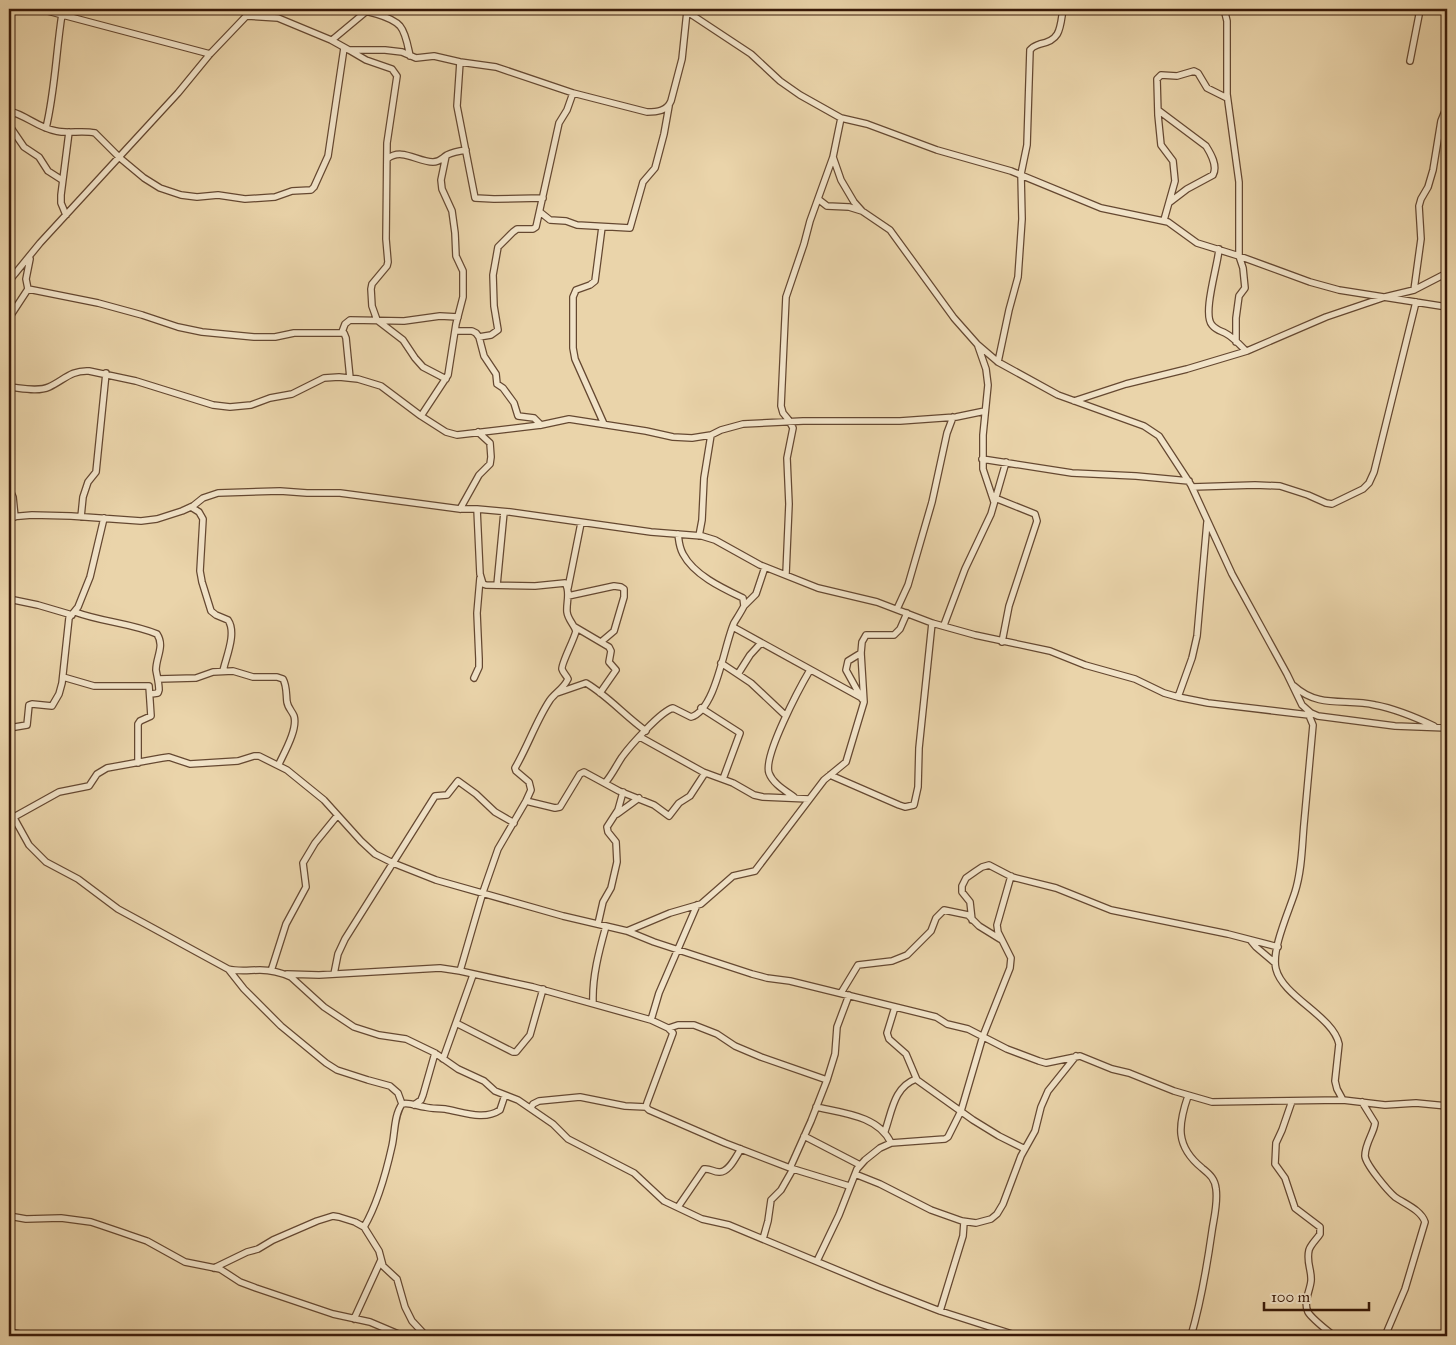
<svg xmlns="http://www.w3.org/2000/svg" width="1456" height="1345" viewBox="0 0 1456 1345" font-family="'IM FELL Great Primer',serif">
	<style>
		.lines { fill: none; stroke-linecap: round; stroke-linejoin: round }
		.street-casing { stroke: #654831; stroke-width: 8 }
		.street { stroke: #f1e3c8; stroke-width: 5.5 }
	</style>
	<rect width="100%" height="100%" fill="#ead4aa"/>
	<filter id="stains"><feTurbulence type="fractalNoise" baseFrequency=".004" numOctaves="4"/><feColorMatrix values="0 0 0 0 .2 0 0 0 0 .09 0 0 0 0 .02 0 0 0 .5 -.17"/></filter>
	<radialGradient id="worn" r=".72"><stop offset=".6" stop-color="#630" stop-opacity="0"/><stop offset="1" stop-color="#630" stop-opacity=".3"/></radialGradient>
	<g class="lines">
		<g class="street-casing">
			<path id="street" d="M40,9L210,54
				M351,9C364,10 391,16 400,26C406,33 408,47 410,56
				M683,9L751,54L780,81L800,95L841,118L867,124L937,150L1011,171L1101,208L1168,222L1197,243L1239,256L1310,282L1339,290L1447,307
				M1224,9L1227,21V94L1239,182V256L1243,268L1245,288L1239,296L1236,318V342
				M247,16L278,18L331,40L349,50H385L402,52L416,58L434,56L460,62L496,67L573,93L647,112C657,112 667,111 671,101L682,59L687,11
				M332,40L368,10
				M349,50L366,60L392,69L397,76L387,143L386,239L388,262L387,266L372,284L371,289L372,306L377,320L403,340L415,358L423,367L446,379
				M1410,61L1419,15L1416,9
				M460,62L457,106L475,198L494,199L543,198
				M1158,110L1206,146C1211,154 1218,166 1213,175L1187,189L1170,202
				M9,111C26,115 38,128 56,131C68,134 83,130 95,133L120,158L144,178L160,188L181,195L197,197L218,195L245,199L275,197L292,191L311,190L314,187L328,156L344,48
				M9,125L24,147L39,157L48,171L62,180
				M46,128C55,91 56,52 62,14
				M833,157L841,180L854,202L862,211L890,230L954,318L977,344L998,362L1058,395L1144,426L1159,436L1191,485L1232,574L1287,674L1302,705L1311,713L1318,716L1395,726L1447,728
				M387,159C402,147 417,162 433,162C440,162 442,158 447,155C453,152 459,151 466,150
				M818,199L827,206L849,207L862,211
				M540,212L550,220L566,221L577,225L630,228L643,182L655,168L664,134L669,106
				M66,215L61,203V195L69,132
				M1164,220L1175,181L1173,161L1161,145L1158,115L1157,79L1161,75L1177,76L1194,71L1198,73L1207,88L1227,98
				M602,227L595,281L590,285L576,290L573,297V348L575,359L604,424
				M1219,249C1218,265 1202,314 1212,325C1216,330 1221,331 1225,333C1233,337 1240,345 1246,351
				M9,281L40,243L178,93L210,54L253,9
				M28,289L98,303L142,315L178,327L202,332L254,337H275L294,333H344L346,338L350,378
				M1414,290L1421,239L1419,206L1421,199L1428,187L1433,170L1441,121L1447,106
				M9,318L28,289L26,279L30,259
				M455,331H472L476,333L479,337L484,356L496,374L497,384L503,388L514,403L518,416L534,418L541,425
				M342,332L345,324L350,320L404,321L440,316L458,317
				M479,337L491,335L498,330L494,306L493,275L498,247L513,232L517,229H533L536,227L559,123L567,110L573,93
				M978,346L986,369L988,385L983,435V469L994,502
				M998,362L1009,310L1018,277L1022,219L1021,174L1027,145L1030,50C1033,46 1035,46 1040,44C1061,40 1060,28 1063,9
				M9,387C21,388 38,392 49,387C64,380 71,370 89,371L136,381L213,405L230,407L251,405L270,398L292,394L324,378L339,377L358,379L381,386L421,416L446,432L457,435L541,425L569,419L646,431L673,437L692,438L711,435L721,430L743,424L803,421H900L956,417L985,411
				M1074,401L1126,384L1187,369L1247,351L1326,317L1385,297L1414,290L1447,273
				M421,416L448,375L456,324L463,297V271L456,256L455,233L452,211L442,189L441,180L446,156
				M982,459L1072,473L1136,476L1189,481
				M1192,487L1255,485L1280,486L1308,495L1326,503L1332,504L1363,489L1369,483L1374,472L1416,302
				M9,488L13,497L15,517
				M995,498L1035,514L1037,521L1009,606L1002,642
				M191,507L199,512L203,519L200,571L202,582L211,611L216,615L228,620C237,633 226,657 223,671
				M460,509L479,475L490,464L491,457L490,443L478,432
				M9,517L32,515L71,516L141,521L157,519L182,511L193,506L203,498L218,493L280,491L307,493H340L460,509H477L510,512L651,532L702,536L715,540L760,565L818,588L877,602L932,623L975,635L1050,651L1085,665L1135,679L1164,693L1178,697L1208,703L1309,715
				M81,517L83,497L88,482L96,472L106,373
				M699,536L702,520L704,478L711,435
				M786,574L789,504L787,458L793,428L788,419L783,413L781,406L786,297L804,244L810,221L833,157L841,118
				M497,585L504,512
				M568,588L581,523
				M568,596L614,586L621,587L624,589V597L614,631L601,642
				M9,599L38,605L72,615
				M744,606L756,594L765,567
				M897,609L908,585L932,502L947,433L953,417
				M75,612C102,622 130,623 157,634C165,646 156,657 156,670C157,676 159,683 159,690L158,693L151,694
				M944,625L965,569L991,514L1006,462
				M575,627L609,647L611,651L609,662L616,670L600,693
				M733,627L862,698
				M861,653L848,661L846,670L862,699
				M721,663L751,683L786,716
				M738,674L750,655L761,643
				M63,677L94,686H149L151,716L140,721L138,724V763
				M474,678L479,667V659L477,613L480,578
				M158,679L196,678L213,672L233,671L253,677H277L283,679C287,686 286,694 287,702C288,708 292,711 294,716C298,729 284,753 279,764
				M1294,686C1319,709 1346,698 1375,705C1396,709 1415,717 1434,726
				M557,693L586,683C608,696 625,716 646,731
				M1178,697L1192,658L1197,636L1207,522
				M701,708L740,733L723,779
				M1308,713L1313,725C1310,758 1307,791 1304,824C1302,846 1302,870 1295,892C1289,911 1271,950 1276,969C1283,997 1333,1016 1339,1044L1335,1081L1337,1089L1343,1100
				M9,728L27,725L29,705L32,704L52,706L59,694L62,683L69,618L78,607L90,577L104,518
				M640,737L703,772L733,783L754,795L763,797L809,799
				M830,775L899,805L905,807L914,805L918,787L919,748L932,623
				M605,783C612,775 616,766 622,757C630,746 661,711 673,708L691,717C716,710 724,645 734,623C737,618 741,612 744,606L743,598C722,588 694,575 683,554C679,547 679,541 678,534
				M794,797C786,791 773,784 769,773C763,756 800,687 810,670
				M526,801L555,808L560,807L580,774L584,772L619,791L654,805L669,816L679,803L690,796L705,773
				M9,809L29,845L46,862L78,879L118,909L228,969C239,972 249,970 260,970C270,970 282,973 291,977L324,1007L354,1027L379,1035L406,1039L435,1053L458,1069L484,1081L495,1091L518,1100L553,1124L568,1139L634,1173L664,1201L702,1219L729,1225L878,1287L940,1311L1018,1336
				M617,814L639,798
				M14,817L59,792L89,786L97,774L107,768L162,758L169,757L190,764L238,761L254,756H259L287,770L324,800L361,841L375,854L393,863L436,880L563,916L627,931L654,942L752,974L767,978L790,981L936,1017L947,1024L968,1029L1007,1049L1039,1061L1046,1063L1080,1056L1112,1069L1129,1073L1174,1091L1212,1102L1343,1100L1385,1105L1416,1103L1447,1106
				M972,920L970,902L962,892V886L966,878L976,871L982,867L989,865L1012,877L1056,888L1111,910L1228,934L1278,947
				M598,924L603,902L611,888L617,862L616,842L608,832L607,827L618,810L623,792
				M627,931L670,913L701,904L733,876L755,871L824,780L846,762L864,702L861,653L862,642L866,635H894L900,629L907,613
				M1251,941L1256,947L1275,963
				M229,970L244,989L281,1026L326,1063L337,1070L368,1080L390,1086L398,1093L402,1104
				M271,971L286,924L306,887L303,863L315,843L337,816
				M460,971L483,892L498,849L526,801L531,790L529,782L516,771L515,768C528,746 536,721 550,700C555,693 564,688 568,679C567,676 563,673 562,669C561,664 574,640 576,631C574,624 568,620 567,612C566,603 571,591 565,583L535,586L486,585L483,584L480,574L477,509
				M287,974L319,975L440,968L460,971L533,987L651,1020L668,1028L673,1033L647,1103L646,1107L649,1110L725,1143L790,1168L849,1186
				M334,974L338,954L345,939L435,796L447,795L458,781L476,794L495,812L514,823
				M841,993L858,965L892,961L907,955L931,931L936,918L944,910L968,915L979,926L1000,939
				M593,1003C592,977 599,951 606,926
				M895,1007L887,1033L889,1039L906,1054L917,1080L973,1120L999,1136L1025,1149
				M651,1020L659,993L697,905
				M456,1023L513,1052H516L530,1035L543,989
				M669,1028L678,1025H694L717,1034L735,1046L761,1057L827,1080
				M443,1059L473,975
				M1188,1096C1178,1125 1175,1146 1202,1168C1209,1174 1215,1178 1216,1189C1218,1203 1214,1217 1212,1231C1207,1266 1201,1302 1191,1336
				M1292,1101L1282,1130L1276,1143L1275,1164L1285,1178L1295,1208L1320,1227V1234C1317,1239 1311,1244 1309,1250C1306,1263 1312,1270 1311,1281C1310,1291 1303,1302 1308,1312C1312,1319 1328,1331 1334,1336
				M1362,1102L1375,1123C1374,1133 1365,1143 1365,1156C1366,1165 1388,1191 1395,1197C1405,1204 1421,1210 1425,1222L1405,1289L1385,1336
				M414,1105L421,1100L423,1095L435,1053
				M816,1107C843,1113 879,1116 891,1143
				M531,1108L533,1104L539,1101L580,1097L625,1106L646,1107
				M885,1131C892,1111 894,1087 916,1079
				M804,1136L860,1165
				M790,1168L811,1121L827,1080L835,1054L837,1027L849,995
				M855,1174L880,1184L931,1210L962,1221L976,1223L991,1219L997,1214L1003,1204L1021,1156L1035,1131L1041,1107L1048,1091L1076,1056
				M678,1207L704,1169C710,1168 713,1172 719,1172C729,1173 736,1156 741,1149
				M9,1216L26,1219L61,1218L91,1222L103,1226L147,1241L185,1262L220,1269L240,1282L256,1288L333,1314L370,1322L403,1336
				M364,1227C378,1203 386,1173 392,1146C395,1133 394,1115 402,1104C409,1102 417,1106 425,1107C432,1109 438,1108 445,1109C463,1112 484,1121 500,1110L505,1095
				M763,1239L768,1221L771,1200L781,1190L793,1169
				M817,1261L839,1215L857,1169L865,1160L880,1148L891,1143L945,1139L948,1137L961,1111L983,1036L1010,968L1011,958L998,932L997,925L1011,876
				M214,1268L247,1252L258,1249L273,1240L317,1221L333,1216L339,1217L355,1222L364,1227L379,1251L383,1266L397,1279L405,1307L412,1321L426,1336
				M940,1311L963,1236L964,1222
				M354,1319L381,1260
				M9,1332L30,1336"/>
		</g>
		<use href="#street" class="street"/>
	</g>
	<rect width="1456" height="1345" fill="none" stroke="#ead4aa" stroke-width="30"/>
	<rect x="10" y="10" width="1436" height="1325" fill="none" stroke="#391a09" stroke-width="2.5"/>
	<rect x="15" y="15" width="1426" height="1315" fill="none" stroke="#391a09"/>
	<path d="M1264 1302v8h105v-8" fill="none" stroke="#391a09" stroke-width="2.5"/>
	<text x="1271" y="1302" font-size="15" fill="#391a09" stroke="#f1e3c8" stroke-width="4" paint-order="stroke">100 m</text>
	<rect width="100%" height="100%" filter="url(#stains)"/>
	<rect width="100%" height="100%" fill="url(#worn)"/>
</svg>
